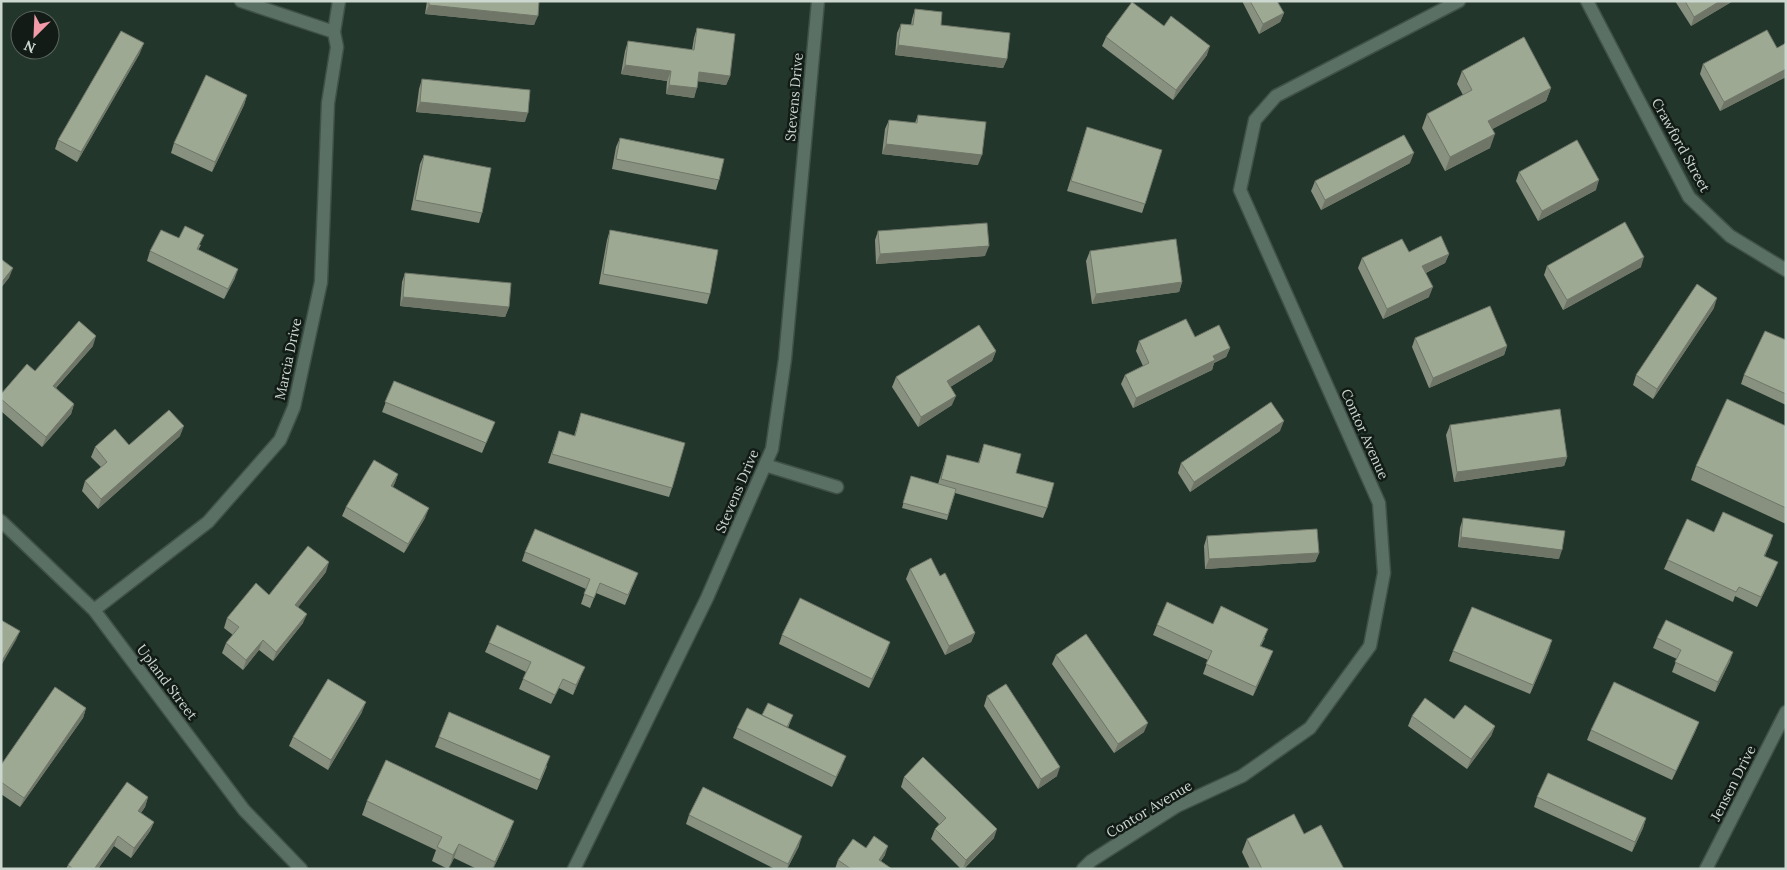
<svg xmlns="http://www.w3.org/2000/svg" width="1787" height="870" viewBox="0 0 1787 870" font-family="Lora,serif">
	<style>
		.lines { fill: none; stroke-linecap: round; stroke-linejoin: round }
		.street-casing { stroke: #405148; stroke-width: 15 }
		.street { stroke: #5a7064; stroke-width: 12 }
		.wall { fill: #88917f }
		.shaded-wall { fill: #6f7668 }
		.building { fill: #9ea994; stroke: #6f7668 }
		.labels { text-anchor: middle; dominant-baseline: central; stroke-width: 5; stroke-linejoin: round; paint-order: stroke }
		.street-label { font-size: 14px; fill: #cbd7cf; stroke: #121b16 }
	</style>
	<rect width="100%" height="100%" fill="#22362b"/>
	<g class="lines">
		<g class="street-casing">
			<path id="street" d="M1587,1L1689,197L1730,236L1786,270
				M334,32L339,1
				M765,465L837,487
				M1,521L94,610L244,810L301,869
				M94,610L208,522L280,440L294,407L321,282L328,103L337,47L334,32L241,1
				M574,869L707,598L772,449L785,359L818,1
				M1083,869L1091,861L1177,806L1242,776L1310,728L1370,646L1384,573L1379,503L1240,190L1255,120L1276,96L1459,1
				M1706,869L1786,712"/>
		</g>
		<use href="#street" class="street"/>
	</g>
	<path class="wall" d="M427,1H539L534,25L425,14Z
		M1242,1H1277L1284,13L1280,22L1259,34Z
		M1675,1H1733L1691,26Z
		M915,9L941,25L1007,59L1003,68L895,55L897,33L901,24L911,25L912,19Z
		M1164,26L1207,55L1173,100L1102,46L1106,37Z
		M697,28L730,76L726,85L698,81L694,98L666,94L667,81L621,74L625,51L628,41L692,50L694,38Z
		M1786,43V77L1720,111L1700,74L1703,64L1777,48Z
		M140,53L77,162L55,149L58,140Z
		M1462,71L1551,88L1546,101L1492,129L1490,148L1445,171L1422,128L1427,114L1463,95L1457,84Z
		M422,79L525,122L416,112L419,89Z
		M247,95L244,105L212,172L171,153L174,143Z
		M918,115L978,165L882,154L885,129L889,120L915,123Z
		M1087,127L1145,204L1142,213L1067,191Z
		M620,138L719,180L716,190L612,169L616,147Z
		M424,155L482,213L479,223L411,210L420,164Z
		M1410,163L1321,210L1311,191L1315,181Z
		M1519,172L1596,190L1538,221L1516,181Z
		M610,230L710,294L707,304L599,284L607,240Z
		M878,231L985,256L876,264L875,240Z
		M179,238L201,245L198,250L235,278L224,299L147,261L150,251Z
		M1090,251L1182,282L1179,292L1092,304L1086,261Z
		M1409,252L1449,254L1445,263L1426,273L1429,297L1383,319L1358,268L1362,258Z
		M1547,266L1641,267L1563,310L1544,275Z
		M405,273L509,307L505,317L400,306L402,282Z
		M1714,308L1653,399L1633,385L1636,375Z
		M1195,337L1230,348L1226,357L1214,363L1212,370L1133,408L1121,384L1125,375L1143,366L1136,351L1139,341Z
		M1415,338L1507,346L1504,355L1429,388L1412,347Z
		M1786,340V405L1741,384L1744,375Z
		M93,346L56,388L74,404L71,414L42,447L1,411V394L35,371Z
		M996,351L992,361L950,387L952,405L918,427L892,387L896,377Z
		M394,381L495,422L482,453L382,412Z
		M581,413L672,488L669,497L548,463L559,431L574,436Z
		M1450,425L1567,457L1564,466L1454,482L1446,435Z
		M1786,426V524L1691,480L1696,466Z
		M1280,431L1190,492L1178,473L1181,463Z
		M180,436L98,509L82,491L85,481L101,467L91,457L95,447L129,445Z
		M984,444L1016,473L1047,508L1043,518L955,493L947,520L902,508L911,476L938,484L947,455L978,463Z
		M398,474L393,487L425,518L404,553L342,516L346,507Z
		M1463,518L1559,559L1458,547L1460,528Z
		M1714,532L1773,535L1765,556L1774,572L1757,607L1735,596L1733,602L1664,569L1668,560Z
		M1207,536L1319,553L1315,562L1205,569L1204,546Z
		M525,552L638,573L625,605L596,593L590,608L581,604L586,589L522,561Z
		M910,569L940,576L975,633L971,642L945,655L906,579Z
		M326,572L298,607L303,623L273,661L259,650L243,670L222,653L226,643L233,635L224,628L227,618L269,595Z
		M1213,624L1265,638L1261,646L1269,661L1253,696L1203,674L1208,660L1153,635L1157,625Z
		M782,635L887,651L869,688L779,644Z
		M1657,638L1730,661L1715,692L1672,672L1677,659L1653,648Z
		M489,643L581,676L573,695L559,688L551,704L519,689L526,672L485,652Z
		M1549,650L1530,694L1449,661L1453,651Z
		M1056,655L1144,732L1114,753L1052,664Z
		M987,696L1057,776L1038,789L984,706Z
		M86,708L83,718L20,807L1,794V765Z
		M362,712L328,770L289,746L293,737Z
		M762,715H793L788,728L842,766L832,787L733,738L737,728Z
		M1412,716L1454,719L1495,726L1491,736L1467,769L1408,726Z
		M1699,722L1695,732L1672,780L1587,740L1591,730Z
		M439,737L547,766L537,790L435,747Z
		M904,777L994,838L964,869H961L931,839L935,829L939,824L901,787Z
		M148,797L145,807L141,813L154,822L150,831L131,858L114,846L98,869H66L68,865Z
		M1537,797L1646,818L1643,828L1632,852L1534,807Z
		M367,801L509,835L493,869H477L454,858L448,869L432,861L436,850L362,815Z
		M689,815L799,846L787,869H775L686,824Z
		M1304,834L1344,869H1250L1242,852L1247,839Z
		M866,848L885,855L881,861L892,869H835L838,860Z"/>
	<path class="shaded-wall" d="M1720,1H1733L1691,26L1694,17Z
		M429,5L538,16L534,25L425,14Z
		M1284,13L1280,22L1259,34L1263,24Z
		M144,43L140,53L77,162L81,152Z
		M898,45L1007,59L1003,68L895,55Z
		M1210,46L1207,55L1173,100L1176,90Z
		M625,65L671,71L667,81L621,74Z
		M1786,69V77L1720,111L1724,102Z
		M699,72L730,76L726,85L696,81Z
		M669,85L697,88L694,98L666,94Z
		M1551,88L1546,101L1483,134L1488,121Z
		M247,95L244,105L212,172L215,162Z
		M420,102L528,113L525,122L416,112Z
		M1495,134L1490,148L1445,171L1450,157Z
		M886,144L982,155L978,165L882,154Z
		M1414,153L1410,163L1321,210L1325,200Z
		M1599,180L1596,190L1538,221L1542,211Z
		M989,246L985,256L876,264L880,254Z
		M1449,254L1445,263L1419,276L1422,266Z
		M1644,257L1641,267L1563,310L1567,300Z
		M13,268L9,278L1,288V283Z
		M238,269L235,278L224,299L228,289Z
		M1182,282L1179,292L1092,304L1096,294Z
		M1433,287L1429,297L1383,319L1387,309Z
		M403,297L509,307L505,317L400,306Z
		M1717,298L1714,308L1653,399L1657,389Z
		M96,336L93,346L49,395L53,386Z
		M1507,346L1504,355L1429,388L1433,378Z
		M1230,348L1226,357L1214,363L1212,370L1133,408L1136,398L1213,356Z
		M996,351L992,361L944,391L947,381Z
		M956,396L952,405L918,427L921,417Z
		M74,404L71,414L42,447L46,437Z
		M1284,421L1280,431L1190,492L1194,482Z
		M184,426L180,436L98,509L101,499Z
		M1567,457L1564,466L1454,482L1457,472Z
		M398,474L395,483L388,495L391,486Z
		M429,508L425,518L404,553L408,544Z
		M1773,535L1770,545L1760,565L1764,556Z
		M1461,537L1562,550L1559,559L1458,547Z
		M1319,553L1315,562L1205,569L1209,559Z
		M329,562L326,572L292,615L295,605Z
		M1778,562L1774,572L1757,607L1761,597Z
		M307,614L303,623L273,661L276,652Z
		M20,631L16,640L1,666V662Z
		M975,633L971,642L945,655L949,646Z
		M263,640L259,650L243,670L246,660Z
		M1552,640L1549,650L1530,694L1533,685Z
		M890,642L887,651L869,688L872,679Z
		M1273,651L1269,661L1253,696L1256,687Z
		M1733,652L1730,661L1715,692L1718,682Z
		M585,667L581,676L573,695L576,685Z
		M366,702L362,712L328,770L331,760Z
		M86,708L83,718L20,807L24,798Z
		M1699,722L1695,732L1672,780L1676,771Z
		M1148,723L1144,732L1114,753L1118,744Z
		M1495,726L1491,736L1467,769L1471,759Z
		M846,756L842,766L832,787L836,777Z
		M1060,767L1057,776L1038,789L1041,779Z
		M148,797L145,807L135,821L138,811Z
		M1646,818L1643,828L1632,852L1635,842Z
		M514,821L509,835L493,869H492L495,862Z
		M154,822L150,831L131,858L134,848Z
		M997,829L994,838L963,869L966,860Z
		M118,836L114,846L98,869H94Z
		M802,836L799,846L787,869L788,864Z
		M459,844L454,858L449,869L453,855Z
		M888,846L885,855L875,869L879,860Z"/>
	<path class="building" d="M429,1H539L538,16L429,5Z
		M1250,1H1277L1284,13L1263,24Z
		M1685,1H1720L1694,17Z
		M1132,2L1164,26L1171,16L1210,46L1176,90L1106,37Z
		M915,9L942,12L941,25L1010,33L1007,59L898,45L901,24L913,25Z
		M697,28L735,34L730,76L699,72L697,88L669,85L671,71L625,65L628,41L694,50Z
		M1767,30L1777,48L1786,43V69L1724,102L1703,64Z
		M121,31L144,43L81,152L58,140Z
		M1524,37L1551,88L1488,121L1495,134L1450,157L1427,114L1472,90L1462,71Z
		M206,75L247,95L215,162L174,143Z
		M422,79L530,90L528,113L420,102Z
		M918,115L986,122L982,155L886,144L889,120L917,123Z
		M1087,127L1162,150L1145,204L1071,181Z
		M1404,135L1414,153L1325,200L1315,181Z
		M620,138L724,159L719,180L616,159Z
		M1577,140L1599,180L1542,211L1519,172Z
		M424,155L491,168L482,213L415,200Z
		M1625,222L1644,257L1567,300L1547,266Z
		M987,223L989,246L880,254L878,231Z
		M185,226L204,235L197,249L238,269L228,289L150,251L161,230L179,238Z
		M610,230L718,250L710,294L603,274Z
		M1441,236L1449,254L1422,266L1433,287L1387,309L1362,258L1402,239L1409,252Z
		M1176,239L1182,282L1096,294L1090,251Z
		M1,259L13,268L1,283Z
		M405,273L511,283L509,307L403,297Z
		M1697,284L1717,298L1657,389L1636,375Z
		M1490,306L1507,346L1433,378L1415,338Z
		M1186,319L1195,337L1219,325L1230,348L1213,356L1215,360L1136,398L1125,375L1149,363L1139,341Z
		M79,321L96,336L53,386L74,404L46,437L1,399V394L27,364L35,371Z
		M979,325L996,351L947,381L956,396L921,417L896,377Z
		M1765,331L1786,340V394L1744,375Z
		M394,381L495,422L486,443L385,402Z
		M1727,399L1786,426V508L1696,466Z
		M1271,402L1284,421L1194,482L1181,463Z
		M1560,409L1567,457L1457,472L1450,425Z
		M169,410L184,426L101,499L85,481L107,462L95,447L115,429L129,445Z
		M581,413L685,443L672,488L552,454L559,431L575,436Z
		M984,444L1021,454L1016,473L1054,483L1047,508L941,479L947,455L979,463Z
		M374,460L398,474L391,486L429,508L408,544L346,507Z
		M911,476L956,489L948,515L903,503Z
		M1723,512L1773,535L1764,556L1778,562L1761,597L1739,587L1736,592L1668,560L1687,519L1714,532Z
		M1463,518L1565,531L1562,550L1461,537Z
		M535,529L638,573L628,595L600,583L594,598L584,594L590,579L525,552Z
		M1317,529L1319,553L1209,559L1207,536Z
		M308,546L329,562L295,605L307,614L276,652L263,640L246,660L226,643L239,627L227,618L256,583L269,595Z
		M931,558L940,576L945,573L975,633L949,646L910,569Z
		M800,598L890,642L872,679L782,635Z
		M1167,602L1213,624L1221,606L1268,629L1260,646L1273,651L1256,687L1206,664L1212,651L1157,625Z
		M1472,607L1552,640L1533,685L1453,651Z
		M1,620L20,631L1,662Z
		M1666,620L1733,652L1718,682L1675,662L1681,650L1657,638Z
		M497,625L585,667L576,685L563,679L555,695L523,679L531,662L489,643Z
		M1086,634L1148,723L1118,744L1056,655Z
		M328,679L366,702L331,760L293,737Z
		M1614,682L1699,722L1676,771L1591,730Z
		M1006,684L1060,767L1041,779L987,696Z
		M55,687L86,708L24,798L1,782V765Z
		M1425,698L1454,719L1465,705L1495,726L1471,759L1412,716Z
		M768,703L793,715L787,727L762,715Z
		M747,708L846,756L836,777L737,728Z
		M449,712L550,756L540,780L439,737Z
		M923,757L997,829L966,860L935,829L946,818L904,777Z
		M386,760L514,821L495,862L459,844L453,855L437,847L442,837L367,801Z
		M1548,773L1646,818L1635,842L1537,797Z
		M127,782L148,797L138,811L154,822L134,848L118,836L94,869H73L68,865Z
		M703,787L802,836L788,864L689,815Z
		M1294,814L1304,834L1321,825L1344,869H1262L1247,839Z
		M874,836L888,846L879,860L892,869H851L838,860L853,839L866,848Z"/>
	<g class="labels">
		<g class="street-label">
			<text transform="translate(794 97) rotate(-85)">Stevens Drive</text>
			<text transform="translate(1681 145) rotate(61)">Crawford Street</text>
			<text transform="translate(288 359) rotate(-78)">Marcia Drive</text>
			<text transform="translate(1365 434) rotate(66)">Contor Avenue</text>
			<text transform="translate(737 491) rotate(-67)">Stevens Drive</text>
			<text transform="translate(167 682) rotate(53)">Upland Street</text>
			<text transform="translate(1733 783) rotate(-63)">Jensen Drive</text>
			<text transform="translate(1149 809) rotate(-31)">Contor Avenue</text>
		</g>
	</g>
	<rect width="1787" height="870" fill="none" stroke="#cbd7cf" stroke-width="5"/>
	<g transform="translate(35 35) rotate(204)"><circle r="24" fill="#121b16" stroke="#5c6660"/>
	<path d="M0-4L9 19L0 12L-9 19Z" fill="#f39aa9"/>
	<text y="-8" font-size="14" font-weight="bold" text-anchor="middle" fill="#cbd7cf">N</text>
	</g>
</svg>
